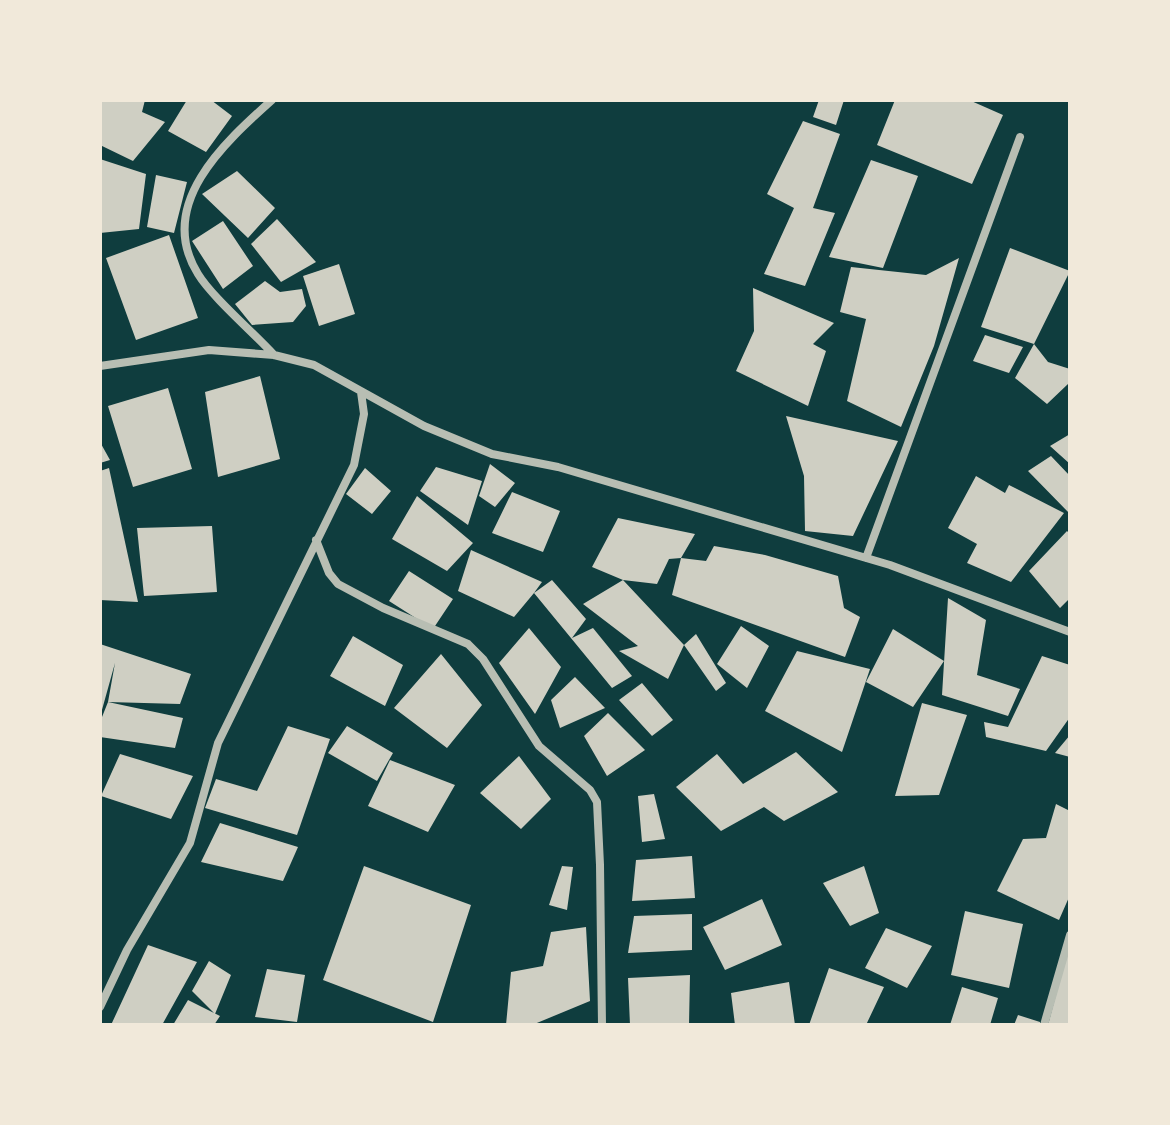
<svg xmlns="http://www.w3.org/2000/svg" width="1170" height="1125" viewBox="0 0 1170 1125" font-family="Quicksand,sans-serif">
	<style>
		.building { fill: #cfcfc3 }
		.lines { fill: none; stroke-linecap: round; stroke-linejoin: round }
		.minor { stroke: #b8beb3; stroke-width: 8 }
	</style>
	<rect width="100%" height="100%" fill="#0f3d3e"/>
	<path class="building" d="M100,100H145L142,112L165,122L133,161L100,145Z
		M187,100H211L232,116L206,152L168,131Z
		M819,100H844L836,125L813,117Z
		M895,100H969L1003,115L972,184L877,145Z
		M803,121L840,134L813,208L835,213L805,286L764,274L794,208L767,194Z
		M100,159L146,174L139,229L100,233Z
		M871,160L918,176L883,268L829,257Z
		M237,171L275,208L248,238L202,194Z
		M156,175L187,182L174,233L147,227Z
		M277,219L316,262L281,282L251,244Z
		M223,221L253,266L223,289L192,241Z
		M169,235L198,318L136,340L106,258Z
		M1010,248L1070,271L1034,344L981,327Z
		M959,258L934,346L901,427L847,401L866,319L840,312L851,267L926,275Z
		M339,264L355,314L319,326L303,276Z
		M265,281L280,292L302,289L306,306L293,322L252,325L235,304Z
		M753,288L834,323L813,344L826,351L808,406L736,371L754,331Z
		M985,335L1023,347L1009,373L973,361Z
		M1034,344L1048,362L1070,369L1068,384L1047,404L1015,378Z
		M260,376L280,459L218,477L205,392Z
		M168,388L192,469L133,487L108,406Z
		M786,416L898,441L853,536L805,531L804,476Z
		M1070,434V464L1050,446Z
		M100,442L110,460L100,463Z
		M1051,456L1070,476V514L1028,471Z
		M490,464L515,483L495,507L479,496Z
		M436,467L482,481L468,525L420,491Z
		M109,468L138,602L100,600V471Z
		M365,468L391,491L372,514L346,494Z
		M976,476L1005,493L1009,485L1064,513L1011,582L967,563L977,544L948,528Z
		M512,492L560,511L543,552L492,533Z
		M417,496L473,543L447,571L392,539Z
		M618,518L695,534L681,558L669,559L657,584L623,580L592,567Z
		M212,526L217,592L144,596L137,528Z
		M1067,531L1070,534V598L1060,608L1029,571Z
		M714,546L765,555L838,576L844,608L860,617L845,657L672,595L681,558L706,561Z
		M471,550L542,582L534,593L552,580L586,619L572,638L593,628L632,676L612,688L534,593L514,617L458,591Z
		M409,571L453,599L433,629L389,601Z
		M623,580L684,645L668,679L619,651L638,646L583,604Z
		M948,598L986,620L977,675L1020,689L1008,716L942,695Z
		M741,626L769,646L747,688L717,664Z
		M529,628L561,667L535,714L499,663Z
		M893,629L944,661L913,707L866,682Z
		M696,634L726,683L716,691L684,645Z
		M353,636L403,665L385,706L330,676Z
		M100,644L191,674L180,704L108,702L115,663L100,717Z
		M797,651L870,669L842,752L765,711Z
		M441,654L482,705L447,748L394,708Z
		M1042,656L1070,665V717L1046,751L986,737L984,722L1008,727Z
		M575,677L605,708L560,728L551,700Z
		M642,683L673,720L652,736L619,700Z
		M108,702L183,718L175,748L100,737V722Z
		M922,703L967,715L939,795L895,796Z
		M608,713L645,750L607,776L584,736Z
		M288,726L330,739L297,835L205,808L216,779L257,791Z
		M347,726L393,753L377,781L328,753Z
		M1070,735V757L1055,753Z
		M796,752L838,792L784,821L764,807L721,831L676,787L717,754L743,784Z
		M120,754L193,776L171,819L101,796Z
		M519,756L551,799L521,829L480,793Z
		M390,760L455,785L428,832L368,806Z
		M654,794L665,839L642,842L638,796Z
		M1056,804L1070,811V895L1059,920L997,891L1023,839L1046,838Z
		M220,823L298,847L283,881L201,862Z
		M692,856L695,898L632,901L636,860Z
		M364,866L471,905L433,1022L323,980Z
		M562,866L573,867L567,910L549,905Z
		M864,866L879,913L850,926L823,883Z
		M762,899L782,945L725,970L703,927Z
		M965,911L1023,924L1009,988L951,975Z
		M692,914V950L628,953L634,916Z
		M586,927L590,1001L532,1025H506L511,972L543,966L551,932Z
		M886,928L932,946L907,988L865,968Z
		M148,945L197,962L162,1025H111Z
		M1069,946L1070,1025H1048Z
		M209,961L231,975L215,1014L192,991Z
		M829,968L884,987L866,1025H809Z
		M267,969L305,975L297,1022L255,1017Z
		M690,975L689,1025H630L628,978Z
		M789,982L795,1025H735L731,993Z
		M962,987L998,998L990,1025H950Z
		M188,1000L220,1016L214,1025H173Z
		M1018,1015L1040,1022V1025H1014Z"/>
	<g class="lines">
		<path class="minor" d="M272,100C224,143 155,205 198,274C212,297 254,333 274,355
			M100,366L209,350L274,355L314,365L424,426L492,454L558,467L890,565L1070,632
			M316,540L329,573L338,584L383,608L468,644L483,659L539,746L590,790L597,802L600,865L602,1025
			M866,558L1020,137
			M100,1007L127,950L190,843L218,743L354,465L364,414L361,392
			M1044,1025L1070,935"/>
	</g>
	<rect width="1170" height="1125" fill="none" stroke="#f1e9da" stroke-width="204"/>
</svg>
